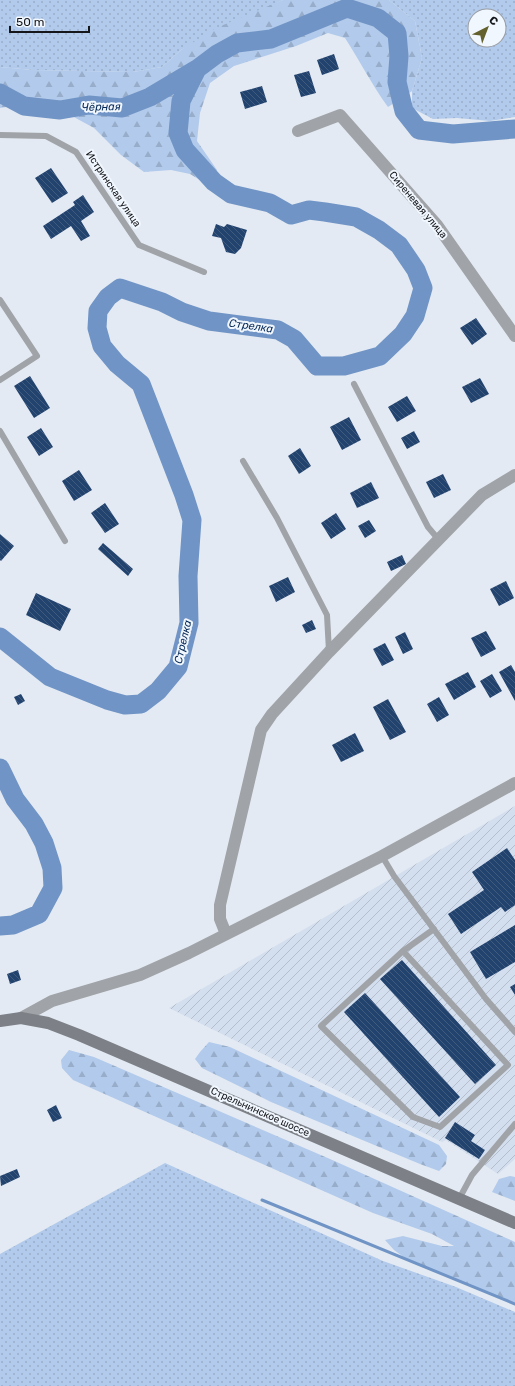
<svg xmlns="http://www.w3.org/2000/svg" width="515" height="1386" viewBox="0 0 515 1386" font-family="Rubik,sans-serif">
	<style>
		.industrial { fill: url(#industrial-furrows) }
		.grass { fill: url(#grass-dots); fill-rule: evenodd }
		.forest { fill: url(#forest-firs) }
		.lines { fill: none; stroke-linecap: round; stroke-linejoin: round }
		.stream { stroke: #7094c5; stroke-width: 3 }
		.river { stroke: #7094c5; stroke-width: 19 }
		.building { fill: url(#building-back-hatch) }
		.lane { stroke: #a0a3a7; stroke-width: 6 }
		.street { stroke: #a0a3a7; stroke-width: 12 }
		.secondary { stroke: #7d8187; stroke-width: 12 }
		.labels { text-anchor: middle; dominant-baseline: central; stroke-width: 4; stroke-linejoin: round; paint-order: stroke }
		.street-label { font-size: 10px; fill: #14161a; stroke: #f1f7fe }
		.water-label { font-size: 11px; font-style: italic; fill: #052856; stroke: #f1f7fe }
	</style>
	<defs>
		<pattern id="industrial-furrows" width="10" height="10" patternUnits="userSpaceOnUse"><rect width="10" height="10" fill="#d3deee"/><path d="M-1 1l2-2M0 10L10 0M9 11l2-2" fill="none" stroke="#b4becc"/></pattern>
		<pattern id="grass-dots" width="8" height="8" patternUnits="userSpaceOnUse"><rect width="8" height="8" fill="#b2caeb"/><path d="M2 2h.1M6 6h.1" fill="none" stroke="#98adc9" stroke-width="1.8" stroke-linecap="round"/></pattern>
		<pattern id="forest-firs" width="22" height="20" patternUnits="userSpaceOnUse"><rect width="22" height="20" fill="#b2caeb"/><path d="M5 1l3.5 6h-7zM16 11l3.5 6h-7z" fill="#98adc9"/></pattern>
		<pattern id="building-back-hatch" width="6" height="6" patternUnits="userSpaceOnUse"><rect width="6" height="6" fill="#23436f"/><path d="M-1 5l2 2M0 0l6 6M5-1l2 2" fill="none" stroke="#415b7e"/></pattern>
	</defs>
	<rect width="100%" height="100%" fill="#e3eaf3"/>
	<path class="industrial" d="M515,806V1159L498,1174L446,1140L442,1142L169,1008Z"/>
	<path class="grass" d="M0,0H283L181,50L162,67L133,72L33,70L0,67Z
		M389,0H515V117L490,121L457,118L433,119L412,108V91L422,58L415,21ZM475,16H499V40H475Z
		M165,1163L383,1261L456,1287L515,1312V1386H0V1254Z"/>
	<path class="forest" d="M283,0H389L415,21L422,58L412,91L388,107C372,85 360,61 345,38L328,33L296,46L234,66L210,83L200,113L197,141L217,170L208,185L190,174L171,170L144,172L121,155L94,128L61,110L28,104L0,108V67L33,70L133,72L162,67L181,50L216,28Z
		M209,1042L230,1047L439,1145L447,1156L446,1164L439,1171L420,1164L271,1102L202,1068L195,1059L200,1052Z
		M69,1050L94,1057L330,1159L515,1242V1304L409,1261L394,1250L385,1240L403,1236L442,1246H454L432,1234L373,1213L73,1080L62,1068L61,1060Z
		M510,1176L515,1177V1201L492,1192L499,1179Z"/>
	<g class="lines">
		<path class="stream" d="M262,1200L515,1304"/>
		<path class="river" d="M0,93L24,106L60,110L89,105L122,108L150,97L197,69
			M0,637L50,677L107,700L125,705L141,704L158,691L178,667L189,623L188,576L192,520L184,495L141,384L117,364L102,346L97,328L98,311L108,297L120,288L162,302L182,312L209,321L278,330L294,339L317,366H344L380,356L403,334L415,316L423,288L416,270L399,245L379,230L356,217L325,212L309,210L291,215L270,203L231,194L214,182L185,150L178,133L181,101L197,69L217,54L237,43L271,39L347,8L378,18L397,33L399,56L397,82L404,111L419,130L453,134L515,129
			M0,768L15,799L34,824L44,843L52,868L53,888L39,914L13,925L0,926"/>
	</g>
	<path class="building" d="M334,54L339,69L322,75L317,60Z
		M309,71L316,93L301,97L294,75Z
		M262,86L267,102L245,109L240,92Z
		M51,168L68,193L52,203L35,178Z
		M83,195L94,212L81,221L90,236L81,241L71,226L51,239L43,226L75,205L73,202Z
		M216,224L224,227L227,224L247,230L241,248L235,254L226,252L221,238L212,236Z
		M476,318L487,334L472,345L460,328Z
		M30,376L50,408L34,418L14,386Z
		M480,378L489,394L471,403L462,387Z
		M407,396L416,411L397,422L388,407Z
		M349,417L361,440L342,450L330,427Z
		M41,428L53,447L39,456L27,437Z
		M414,431L420,442L407,449L401,438Z
		M300,448L311,466L299,474L288,456Z
		M79,470L92,490L74,501L62,481Z
		M443,474L451,490L434,498L426,482Z
		M371,482L379,498L357,508L350,493Z
		M105,503L119,524L105,533L91,513Z
		M336,513L346,529L331,539L321,523Z
		M369,520L376,531L365,538L358,526Z
		M0,534L14,546L1,561L0,560Z
		M103,543L133,569L128,576L98,549Z
		M402,555L406,564L391,571L387,562Z
		M288,577L295,592L276,602L269,586Z
		M506,581L514,598L499,606L490,589Z
		M36,593L71,609L60,631L26,615Z
		M312,620L316,629L306,633L302,625Z
		M486,631L496,649L481,657L471,638Z
		M405,632L413,649L403,654L395,637Z
		M385,643L394,660L382,666L373,649Z
		M511,665L515,672V701L499,672Z
		M468,672L476,687L454,700L445,684Z
		M492,674L502,691L490,698L480,681Z
		M21,694L25,701L18,705L14,697Z
		M439,697L449,715L437,722L427,704Z
		M388,699L406,732L390,740L373,707Z
		M355,733L364,751L341,762L332,745Z
		M507,848L515,860V905L505,912L501,907L461,934L448,914L484,890L472,872Z
		M515,925V962L486,979L470,952Z
		M402,960L496,1065L475,1084L380,979Z
		M18,970L21,980L10,984L7,974Z
		M515,984V995L510,987Z
		M365,993L460,1097L439,1117L344,1012Z
		M56,1105L62,1118L53,1122L47,1110Z
		M455,1122L475,1135L471,1141L485,1150L479,1159L445,1138Z
		M17,1169L20,1177L1,1186L0,1176Z"/>
	<g class="lines">
		<path class="lane" d="M0,135L46,136L76,152L139,245L204,272
			M0,300L37,356L0,380
			M354,384L428,527L439,540
			M0,431L65,541
			M243,461L277,518L327,615L329,651
			M382,856L394,876L486,999L515,1032
			M403,951L508,1065L440,1127L413,1117L321,1026L403,951L434,929
			M459,1199L472,1175L515,1124"/>
		<path class="street" d="M298,131L340,115L437,225L515,336
			M226,934L220,919V905L261,730L272,714L329,652L482,495L515,475
			M21,1018L52,1001L140,975L189,953L382,856L515,783"/>
		<path class="secondary" d="M0,1021L21,1018L48,1023L79,1035L515,1223"/>
	</g>
	<g class="labels">
		<g class="street-label">
			<text transform="translate(113 189) rotate(56)">Истринская улица</text>
			<text transform="translate(418 205) rotate(50)">Сиреневая улица</text>
			<text transform="translate(260 1112) rotate(24)">Стрельнинское шоссе</text>
		</g>
		<g class="water-label">
			<text transform="translate(101 107) rotate(-1)">Чёрная</text>
			<text transform="translate(251 326) rotate(8)">Стрелка</text>
			<text transform="translate(183 642) rotate(-77)">Стрелка</text>
		</g>
	</g>
	<g transform="translate(487 28) rotate(42)"><circle r="19" fill="#f1f7fe" stroke="#999da3"/>
	<path d="M0-3L7 15L0 10L-7 15Z" fill="#62602d"/>
	<text y="-6" font-size="11" font-weight="bold" text-anchor="middle" fill="#14161a">С</text>
	</g>
	<path d="M10 26v6h79v-6" fill="none" stroke="#14161a" stroke-width="2"/>
	<text x="16" y="26" font-size="12" fill="#14161a" stroke="#f1f7fe" stroke-width="3" paint-order="stroke">50 m</text>
</svg>
